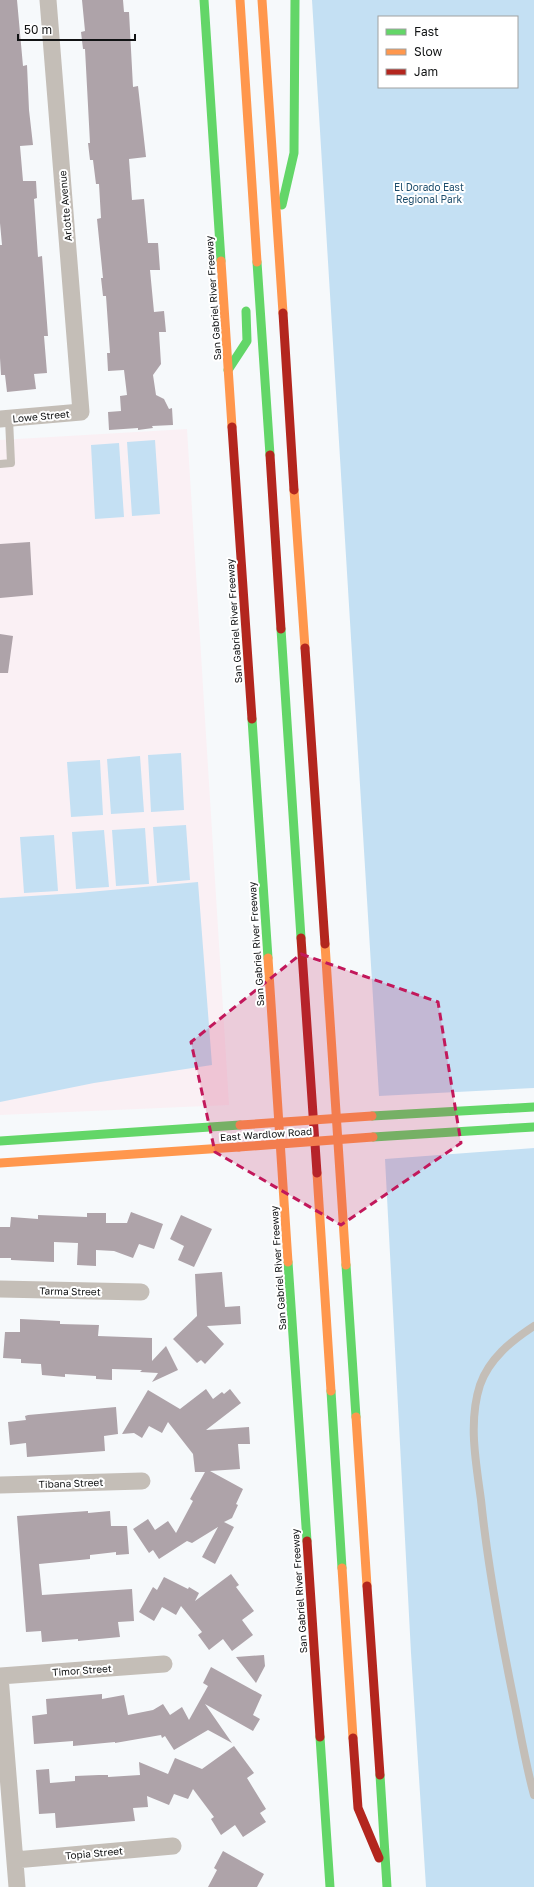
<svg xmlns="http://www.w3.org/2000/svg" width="534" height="1887" viewBox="0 0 534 1887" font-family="'Golos Text',sans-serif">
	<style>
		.education { fill: #faf0f4 }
		.green { fill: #c4e0f3; fill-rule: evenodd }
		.building { fill: #aea3a9 }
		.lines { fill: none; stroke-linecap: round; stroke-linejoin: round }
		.lane { stroke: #c4beb7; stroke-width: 8 }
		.street { stroke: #c4beb7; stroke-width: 17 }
		.fast { stroke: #63d668; stroke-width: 9 }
		.slow { stroke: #ff974d; stroke-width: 9 }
		.jam { stroke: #b3261e; stroke-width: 9 }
		.slow-bridge { stroke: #ff974d; stroke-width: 9 }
		.marked { fill: #c2185b; fill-opacity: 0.2; stroke: #c2185b; stroke-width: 3; stroke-dasharray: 8 5; stroke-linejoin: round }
		.labels { text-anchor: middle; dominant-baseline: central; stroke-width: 4; stroke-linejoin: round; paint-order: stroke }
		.park-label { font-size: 10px; fill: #1d4d6c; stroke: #fff }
		.street-label { font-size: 10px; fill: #111314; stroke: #fff }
	</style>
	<rect width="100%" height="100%" fill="#f6f9fb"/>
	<path class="education" d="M187,429L229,1105L0,1115V440Z"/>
	<path class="green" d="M312,0H534V1088L379,1096ZM379,17H517V87H379Z
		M155,440L160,514L132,516L127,442Z
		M119,443L124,517L95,519L91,445Z
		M181,753L184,810L151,812L148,755Z
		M140,756L144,812L111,814L107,759Z
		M100,760L103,815L71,817L67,762Z
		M186,825L190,880L157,883L153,827Z
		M145,828L149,884L116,886L112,830Z
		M104,830L109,887L76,889L72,832Z
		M54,835L58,891L24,893L20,837Z
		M198,882L212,1065L94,1083L0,1102V898L78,893Z
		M534,1148V1887H426L411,1653L385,1159Z"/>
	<path class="building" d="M0,0H17L23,66L27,65L29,110L33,145L20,146L23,181H36L37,198L34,199L38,257L42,256L48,336H44L47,373L34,374L36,389L7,392L5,375H1L0,358V245H2L0,223Z
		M82,0H123L124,12H129L133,87L138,86L146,157L129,159L132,200L144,199L148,243H158L160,270H150L154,312L164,311L166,332H159L161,364L153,375L156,395L164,399L169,409L172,408L173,425L152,426L153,428L138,430V428L109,430L108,412L121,411L120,396L127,395L124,370L108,371L107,353H110L106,296H103L101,278H103L97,219L101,218L99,184H96L93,160H90L88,143H90L85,49H83L81,32L85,31Z
		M30,542L33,595L0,598V544Z
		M0,634L13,636L8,673H0Z
		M131,1212L163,1224L154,1249L139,1244L133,1258L114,1251L96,1250V1266L77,1265L78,1243L54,1242V1262L11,1260V1258H0V1227H10L11,1217L38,1219V1215L87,1217V1213H106V1223H127Z
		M181,1215L212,1229L194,1267L178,1260L184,1246L170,1239Z
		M222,1272L225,1307L240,1306L241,1324L207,1326L224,1344L205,1364L201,1360L197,1363L173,1339L197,1316L195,1274Z
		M20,1319L60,1321V1324L99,1325L98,1336L152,1338V1361L166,1346L178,1370L152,1382L158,1373L140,1372L142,1370L112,1369V1380L96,1379V1376L65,1374V1377L42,1375L41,1364L21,1363V1359L3,1358L5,1332H20Z
		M206,1389L213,1399L222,1392L224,1394L230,1389L241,1403L206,1430L249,1427L250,1444H238L240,1469L210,1471L243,1489L236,1504L238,1505L232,1518L224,1522L234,1527L215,1564L202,1557L218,1527L192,1543L187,1541L159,1559L153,1550L149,1553L133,1529L148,1519L155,1530L168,1521L176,1533L193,1501L190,1499L205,1472H195L193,1454L168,1422L162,1433L149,1426L142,1438L134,1433L122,1434L148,1390L180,1409Z
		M116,1407L118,1434L104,1436L105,1451L27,1457L26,1443L10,1445L8,1422L26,1420L25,1416L28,1415Z
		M88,1511V1513L110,1511L111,1526H127L129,1554L116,1555V1552L90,1555V1559L39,1564L42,1595L132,1589L134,1621L118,1622L120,1637L78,1641V1639L42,1642L41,1631L26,1632L17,1516Z
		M231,1574L239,1585L236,1587L254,1611L242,1620L253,1635L232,1651L223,1639L209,1650L198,1635L202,1632L181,1606L176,1615L162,1607L154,1621L139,1612L153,1587L157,1590L164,1577L188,1589L189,1587L199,1593L195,1601Z
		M264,1655L265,1666L256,1683L236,1657Z
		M211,1667L262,1695L253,1715L260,1719L253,1731L205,1704L232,1743L208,1730L174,1750L165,1736L162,1738L161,1735L115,1743V1742L73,1746V1741L34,1744L32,1716L47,1714L46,1699L102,1694V1699L124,1695L128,1715L153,1710L163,1704L170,1715L182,1707L189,1720L208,1686L203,1683Z
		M234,1746L254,1773L247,1778L266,1809L260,1813L266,1822L243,1837L235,1825L221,1835L211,1819L214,1817L193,1789L188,1799L174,1794L169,1805L147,1796L148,1807L133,1808L135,1821L56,1828L55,1813L39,1814L36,1770L49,1769L50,1783L75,1781V1776L99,1775H108V1777L140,1775L139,1762L168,1774L175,1758L202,1769Z
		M223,1851L264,1874L257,1887H208L217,1870L214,1868Z"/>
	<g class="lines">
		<path class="lane" d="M0,464L11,463L9,419
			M534,1326C511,1341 489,1359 480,1385C468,1422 476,1463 481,1500C488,1569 501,1638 515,1706C521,1736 526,1766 534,1795"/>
		<path class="street" d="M0,419L81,412L48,0
			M0,1289L141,1292
			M0,1485L142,1481
			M0,1676L17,1887
			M0,1676L164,1664
			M15,1860L173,1846"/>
		<path class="fast" d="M204,0L221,261
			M282,205L294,153L295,0
			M257,262L270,455
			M228,370L247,341L246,311
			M281,629L301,938
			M252,719L268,958
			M372,1116L534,1107
			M373,1137L534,1127
			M0,1141L240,1125
			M288,1262L307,1541
			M346,1265L356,1417
			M331,1391L342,1568
			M320,1737L330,1887
			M380,1775L387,1887"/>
		<path class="slow" d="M240,0L257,262
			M262,0L283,313
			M221,261L232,427
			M294,490L305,648
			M325,944L346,1265
			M268,958L288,1262
			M0,1163L239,1147
			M317,1173L331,1391
			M356,1417L367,1586
			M342,1568L353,1738"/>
		<path class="jam" d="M283,313L294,490
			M232,427L252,719
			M270,455L281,629
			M305,648L325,944
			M301,938L317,1173
			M307,1541L320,1737
			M367,1586L380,1775
			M353,1738L358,1808L379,1858"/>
		<path class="slow-bridge" d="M240,1125L372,1116
			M239,1147L373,1137"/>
	</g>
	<path class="marked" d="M301,954L438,1002L461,1143L341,1225L215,1152L191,1042Z"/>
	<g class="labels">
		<g class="park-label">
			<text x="429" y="187">El Dorado East<tspan x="429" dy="12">Regional Park</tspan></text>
		</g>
		<g class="street-label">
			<text transform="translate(65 206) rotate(-95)">Arlotte Avenue</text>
			<text transform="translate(213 298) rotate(-94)">San Gabriel River Freeway</text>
			<text transform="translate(41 416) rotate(-5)">Lowe Street</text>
			<text transform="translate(234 621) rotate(-94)">San Gabriel River Freeway</text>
			<text transform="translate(256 944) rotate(-94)">San Gabriel River Freeway</text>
			<text transform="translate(266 1134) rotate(-4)">East Wardlow Road</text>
			<text transform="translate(278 1268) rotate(-94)">San Gabriel River Freeway</text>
			<text transform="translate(70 1291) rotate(1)">Tarma Street</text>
			<text transform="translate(71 1483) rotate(-2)">Tibana Street</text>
			<text transform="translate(299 1591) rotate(-94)">San Gabriel River Freeway</text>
			<text transform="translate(82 1670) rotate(-4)">Timor Street</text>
			<text transform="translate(94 1853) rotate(-5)">Topia Street</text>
		</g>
	</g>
	<rect x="378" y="16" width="140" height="72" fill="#ffffff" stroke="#a0a1a1"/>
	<rect x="386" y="29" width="20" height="6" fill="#63d668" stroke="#a0a1a1"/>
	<text x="414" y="36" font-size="12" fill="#111314">Fast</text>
	<rect x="386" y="49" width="20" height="6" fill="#ff974d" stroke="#a0a1a1"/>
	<text x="414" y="56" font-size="12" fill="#111314">Slow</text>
	<rect x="386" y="69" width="20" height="6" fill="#b3261e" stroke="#a0a1a1"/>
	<text x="414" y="76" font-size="12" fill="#111314">Jam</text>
	<path d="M18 34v6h117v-6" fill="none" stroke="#111314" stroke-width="2"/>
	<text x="24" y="34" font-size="12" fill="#111314" stroke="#ffffff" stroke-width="3" paint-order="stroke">50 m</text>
</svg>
